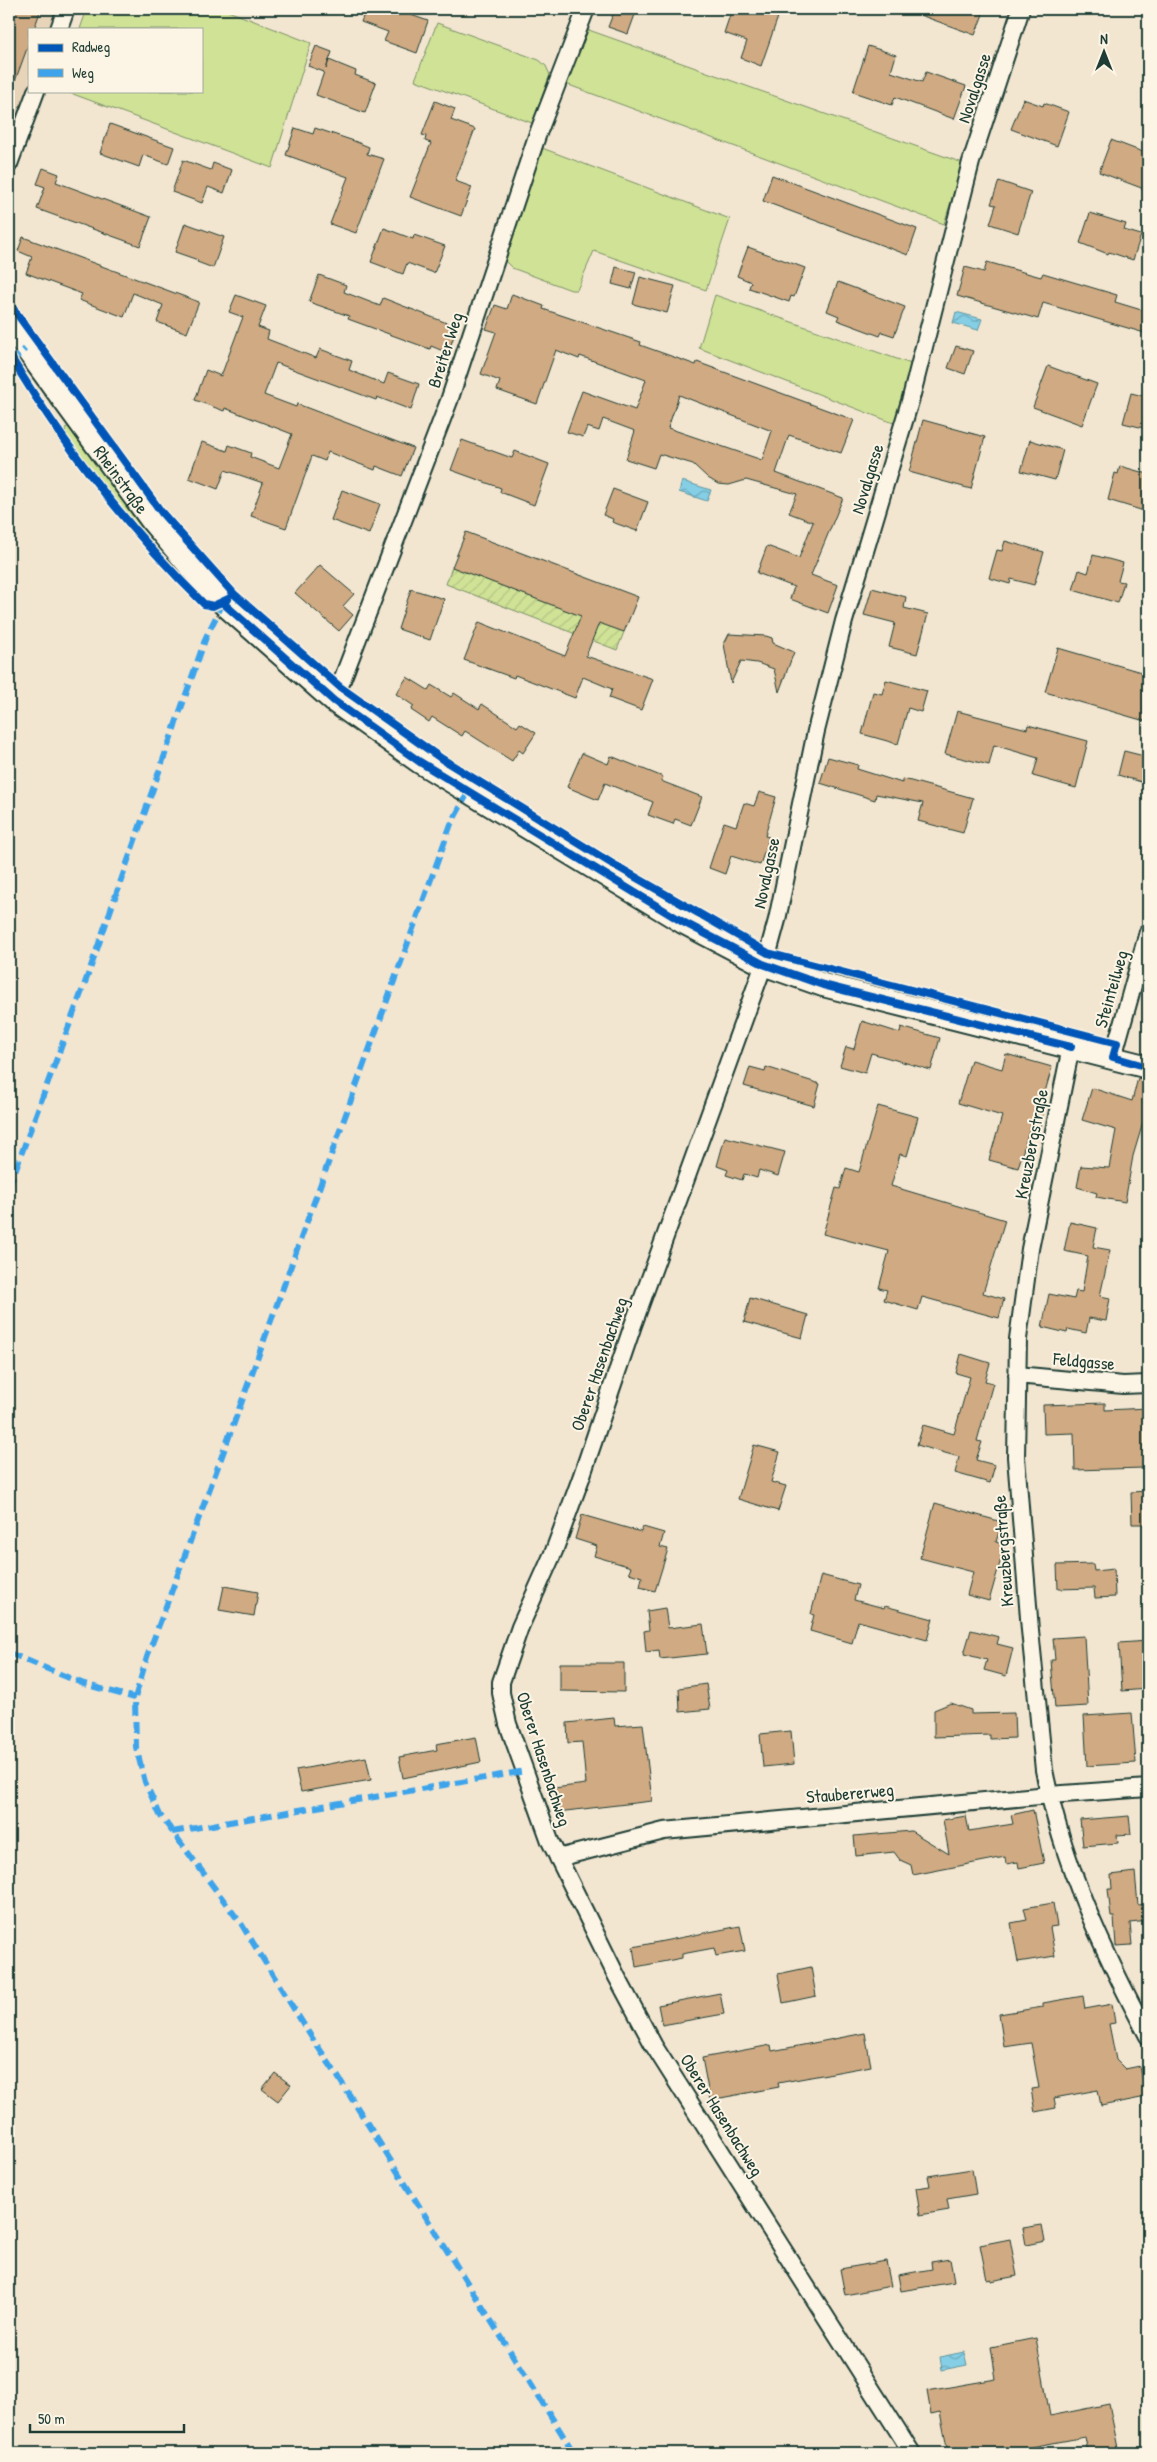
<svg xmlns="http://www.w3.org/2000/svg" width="1157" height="2462" viewBox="0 0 1157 2462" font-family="'Patrick Hand',sans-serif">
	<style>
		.built { fill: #e8d4b9 }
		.grass { fill: #d0e296; stroke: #789065 }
		.garden { fill: url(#garden-furrows); stroke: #789065 }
		.water { fill: url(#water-waves); stroke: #5c959f }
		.building { fill: #d0aa82; stroke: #1f3d34; fill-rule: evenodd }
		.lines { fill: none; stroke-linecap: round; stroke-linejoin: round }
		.street-casing { stroke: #1f3d34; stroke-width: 20 }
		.secondary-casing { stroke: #1f3d34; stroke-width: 26 }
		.street { stroke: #fcf5e5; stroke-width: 16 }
		.secondary { stroke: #fcf5e5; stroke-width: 22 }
		.quiet { stroke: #3da4eb; stroke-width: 6; stroke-dasharray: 12 6; stroke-linecap: butt }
		.cycleway-casing { stroke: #fcf5e5; stroke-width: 11 }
		.cycleway { stroke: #0057b8; stroke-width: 8 }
		.labels { text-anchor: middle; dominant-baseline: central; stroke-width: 4; stroke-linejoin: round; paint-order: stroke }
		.street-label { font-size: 18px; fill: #1f3d34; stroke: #fcf5e5 }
	</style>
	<defs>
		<pattern id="garden-furrows" width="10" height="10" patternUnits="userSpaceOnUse" patternTransform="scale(1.25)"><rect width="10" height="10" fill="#d0e296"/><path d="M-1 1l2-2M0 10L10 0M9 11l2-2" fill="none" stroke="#b2c382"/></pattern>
		<pattern id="water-waves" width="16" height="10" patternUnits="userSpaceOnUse" patternTransform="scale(1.25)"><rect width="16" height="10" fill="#85cfe6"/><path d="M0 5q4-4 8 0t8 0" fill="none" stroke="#6ca9bb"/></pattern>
	</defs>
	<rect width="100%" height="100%" fill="#f3e6d1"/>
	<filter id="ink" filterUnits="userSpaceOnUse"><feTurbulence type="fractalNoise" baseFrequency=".02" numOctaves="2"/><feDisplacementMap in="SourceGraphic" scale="10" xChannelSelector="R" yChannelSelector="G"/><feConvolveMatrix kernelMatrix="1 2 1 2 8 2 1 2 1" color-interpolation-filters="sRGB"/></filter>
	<g filter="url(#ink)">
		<path class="built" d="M9,9H59L51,29H29V90L9,145Z"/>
		<path class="grass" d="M87,9H223L311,43L272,168L65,91H201V29H80Z
			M437,23L539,60L546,66L550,75L532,123L415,80Z
			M586,29L963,163L944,224L566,84Z
			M542,148L730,219L706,290L594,251L577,290H571L512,268L503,259Z
			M715,295L914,365L896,424L699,348Z
			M70,426L206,599C150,553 109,491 66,434L65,428Z"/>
		<path class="garden" d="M452,567L624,632L617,650L446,584Z"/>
		<path class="water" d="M956,312L982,319L978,330L953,323Z
			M682,481L711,490L707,501L679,492Z
			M964,2352L967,2365L942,2370L940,2357Z"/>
		<path class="building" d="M9,9H41L34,29H29V43L11,92H9Z
			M366,9H394L428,21L417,53L384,41L388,32L361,22Z
			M615,9H637L628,34L608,27Z
			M732,9H764L779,14L761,66L741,58L747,41L724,33Z
			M909,9H985L975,35L909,11Z
			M316,46L332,52L326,69L329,60L356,71L355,75L376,83L365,113L316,95L324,72L308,66Z
			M868,46L896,55L891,72L922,82L926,72L966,86L954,119L895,97L892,105L853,92Z
			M1023,99L1043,106L1044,103L1069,112L1057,146L1011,129Z
			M435,101L455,109L451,120L475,129L455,181L472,187L461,216L410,197L431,143L425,141L426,136L422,135Z
			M110,124L174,147L168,164L143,155L139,167L100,153Z
			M295,128L313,134L315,128L354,141L369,147L367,154L384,159L356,233L330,224L348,177L286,155Z
			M1111,140L1148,154V179L1144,189L1099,172Z
			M183,160L211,170L213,163L232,170L224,193L208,187L202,203L172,192Z
			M43,168L59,174L56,182L151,217L140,246L37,209L45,187L37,184Z
			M772,175L917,229L908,255L763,201Z
			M999,181L1031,192L1018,233L990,224L996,205L991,204Z
			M1090,213L1126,224L1124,230L1141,235L1133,260L1109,252L1108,254L1080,243Z
			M185,223L224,237L213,268L197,262L198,260L175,252Z
			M384,228L413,239L414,235L445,246L434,273L407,263L403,274L371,262Z
			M23,237L199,302L187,333L157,322L163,305L133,293L124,317L79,300L82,294L26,273L32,257L18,251Z
			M748,247L805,268L794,297L791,296L789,302L749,288L751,282L737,276Z
			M987,262L1041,277L1043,273L1117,295L1115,302L1148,312V334L1043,303L1038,319L957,296L965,267L984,272Z
			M616,267L636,272L631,289L612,284Z
			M319,275L346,285L344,292L380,306L383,298L457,327L448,353L431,346L430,349L348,319L349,316L309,302Z
			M640,277L675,286L667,313L633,304Z
			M838,282L905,307L894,336L882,332L880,336L837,320L839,316L827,311Z
			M512,294L544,306L543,309L641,342L640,345L696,365L697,362L854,420L841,453L789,435L776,473L843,498L811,575L838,585L828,613L790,599L794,587L757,573L767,546L799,558L813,522L789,513L797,494L746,480L729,485L718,484L708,478L693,464L659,454L654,468L626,459L635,431L603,419L599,431L587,427L583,437L567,432L582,391L635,410L646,380L580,356L579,359L556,350L537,404L497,390L500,381L481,374L496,332L486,329L495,305L507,309ZM679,395L772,431L762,460L668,428Z
			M236,295L266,306L258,327L269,331L267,339L316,358L320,349L352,361L349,370L384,384L388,373L419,384L411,410L377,397L376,400L276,363L264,395L296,407L297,404L413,448L402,476L376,466L375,470L328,452L325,461L312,456L286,528L251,516L263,483L225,470L218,489L189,478L202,442L227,451L229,445L251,453L250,457L279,468L292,434L225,408L224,411L195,400L206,370L221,376L243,317L229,312Z
			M956,346L973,351L965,374L948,368Z
			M1048,366L1097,384L1082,425L1033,407Z
			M1131,393L1148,397V429L1123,423Z
			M923,420L985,437L971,489L909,472Z
			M462,440L512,458L515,451L549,464L534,505L500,492L501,488L451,470Z
			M1030,440L1063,450L1055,480L1021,471Z
			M1120,466L1148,474V498L1144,511L1108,500L1115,473L1118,474Z
			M613,489L648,502L637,531L612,522L613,519L603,515Z
			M342,490L380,504L369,534L331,520Z
			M466,532L638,597L624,632L599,623L586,656L653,679L641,710L609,698L612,689L583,677L575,698L515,675L514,678L464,660L479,622L565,656L581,616L452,567Z
			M1005,541L1044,552L1034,585L1011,579L1010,584L989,578L997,550L1002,551Z
			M1093,555L1123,563L1118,581L1124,582L1118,603L1073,590L1079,570L1088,573Z
			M320,565L354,594L343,606L353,615L339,631L295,593Z
			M872,588L906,597L904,608L928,614L917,654L889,647L895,623L864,615Z
			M411,589L444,599L430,640L398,629Z
			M729,634L766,636L772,638L773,643L794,652L779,692L774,669L757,663L741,661L731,683L724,644Z
			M1058,648L1148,674V722L1045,692Z
			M407,677L428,690L431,685L451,697L454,693L479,709L482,704L517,727L520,723L536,733L523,753L519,750L512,761L465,731L462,736L432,717L429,722L411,710L414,706L396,694Z
			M886,680L927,691L921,712L908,708L898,744L862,734L873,692L882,694Z
			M957,711L1027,729L1028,725L1088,741L1076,788L1033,776L1038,758L994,745L989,765L945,754Z
			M1124,751L1148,757V784L1118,775Z
			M582,753L608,764L611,756L663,777L661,781L702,797L691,825L675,819L673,824L648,815L653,802L605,783L598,800L567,787Z
			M828,757L858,765L857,769L902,783V779L911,781L973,798L963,833L918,821L923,803L876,794L875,800L820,783Z
			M759,792L776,797L765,836L769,837L760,865L731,856L725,874L709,868L724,822L736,826L744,803L754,806Z
			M862,1021L900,1033L901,1027L940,1038L931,1070L871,1053L865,1073L840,1066L846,1047L854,1049Z
			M1006,1054L1052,1067L1040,1110L1044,1111L1040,1126L1031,1124L1018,1168L989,1160L1002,1116L958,1103L971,1060L1002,1069Z
			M750,1067L765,1071L766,1067L820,1084L814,1106L744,1086Z
			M1138,1078L1148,1080V1106L1133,1156L1125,1202L1096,1197L1097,1193L1077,1187L1081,1166L1109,1168L1116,1130L1082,1120L1092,1088L1132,1101Z
			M878,1106L918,1117L907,1156L900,1154L891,1186L1005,1220L983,1293L1004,1299L999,1318L922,1297L918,1310L884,1300L887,1290L879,1288L889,1251L823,1234L836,1188L840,1189L846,1168L859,1172Z
			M725,1137L785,1152L778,1176L759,1170L757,1178L744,1174L742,1180L726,1175L728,1170L717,1166Z
			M1070,1222L1097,1228L1093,1247L1110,1250L1100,1296L1110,1298L1106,1321L1089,1318L1086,1333L1068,1329L1067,1333L1042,1327L1049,1294L1074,1299L1076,1291L1082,1292L1088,1256L1064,1251Z
			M750,1298L808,1315L802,1338L744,1322Z
			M961,1354L990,1363L985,1381L993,1383L977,1441L982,1442L976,1460L995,1465L990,1483L955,1473L959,1457L917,1445L923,1425L954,1434L970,1377L956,1373Z
			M1105,1403V1410L1148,1408V1454H1144V1468L1075,1470L1074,1433L1044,1434L1043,1405Z
			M754,1445L780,1452L771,1482L786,1486L778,1511L738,1499Z
			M1148,1491V1524H1132L1131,1492Z
			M935,1503L1002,1522L996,1542L1005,1545L989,1601L967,1595L973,1572L920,1558Z
			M582,1515L641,1532L643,1527L664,1533L660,1547L668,1549L655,1591L640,1587L642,1577L629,1573L631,1567L594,1556L597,1546L575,1539Z
			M1093,1564L1094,1571L1114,1569L1115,1597L1095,1598L1094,1588L1058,1589L1057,1565Z
			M821,1575L858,1585L854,1600L884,1608L885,1606L933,1619L927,1640L858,1621L852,1643L810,1631L814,1615L811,1614Z
			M224,1586L258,1592L254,1616L219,1610Z
			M665,1608L668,1628L703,1624L707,1654L660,1659L659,1650L646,1652L644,1631L649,1630L647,1611Z
			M971,1630L999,1637L997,1644L1013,1648L1006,1676L984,1670L987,1660L964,1654Z
			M1084,1636L1088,1706L1055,1708L1051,1660H1055L1053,1638Z
			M1148,1641V1689L1122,1691L1119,1643Z
			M560,1663H624V1692L560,1691Z
			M706,1684L710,1709L680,1712L679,1688Z
			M951,1703L971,1710V1714L1014,1713L1015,1738L990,1739V1735L934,1737V1710Z
			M1132,1713L1136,1763L1087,1766L1084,1716Z
			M614,1718L615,1726L643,1724L652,1801L557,1812L554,1788L586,1784L582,1742L568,1743L567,1723Z
			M791,1731L794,1764L763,1767L760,1734Z
			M476,1737L481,1762L403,1778L399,1757L437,1750L436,1744Z
			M366,1757L371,1780L301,1792L296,1770Z
			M1033,1810L1044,1863L1019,1868L1018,1862L1006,1864L1005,1857L913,1875L911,1865L900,1860L894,1852L856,1856L854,1836L911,1831L949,1854L943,1820L966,1816L969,1831L1013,1824L1011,1815Z
			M1129,1816L1131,1834L1117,1835L1118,1843L1083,1846L1080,1820Z
			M1135,1872L1138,1905L1148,1904V1921L1130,1923L1132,1945L1116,1946L1114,1917H1111L1108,1889H1112L1111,1875Z
			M1053,1903L1057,1926L1050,1927L1055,1956L1018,1962L1011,1923L1027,1920L1024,1908Z
			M740,1926L745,1951L716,1956L714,1948L682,1954V1958L636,1967L633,1947Z
			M811,1967L816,1996L783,2003L778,1974Z
			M720,1993L724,2014L662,2025L658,2005Z
			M1083,1996L1085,2009L1112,2004L1115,2023L1109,2024L1116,2060L1125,2069L1140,2066L1146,2097L1101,2106L1098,2090L1054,2098L1056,2108L1035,2112L1031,2089L1039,2088L1031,2043L1004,2047L999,2014L1043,2007V2003Z
			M865,2033L871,2066L778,2083L779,2087L710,2100L702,2058L771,2045L772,2051Z
			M275,2073L291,2085L278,2101L262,2089Z
			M972,2169L976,2194L947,2199L949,2210L920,2215L916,2188L930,2186L928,2176Z
			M1042,2225L1045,2241L1026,2245L1023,2228Z
			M1010,2239L1017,2276L991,2281V2279L987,2280L980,2245Z
			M950,2259L954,2282L901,2291L898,2275L932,2269L931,2262Z
			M886,2261L891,2286L845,2295L840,2269Z
			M1036,2338L1050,2416L1109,2404L1119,2453H1088L1085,2437L999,2453H948L940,2412L931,2414L927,2391L996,2379L991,2347Z"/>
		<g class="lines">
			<g class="street-casing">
				<path id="street" d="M59,29L66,9
					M9,164L36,91
					M334,701L449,401L537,136L586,9
					M1071,1047L1030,1249L1018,1339L1016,1457L1030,1630L1044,1770C1063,1865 1103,1951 1148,2036
					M1113,1057L1148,932
					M1017,1375L1123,1385L1148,1384
					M558,1858L664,1831L1049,1795L1148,1788
					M912,2453L654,2046L617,1977L550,1841L508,1724L501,1693V1682L520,1627L554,1551L581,1478L633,1325L768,953L777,920L816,731L844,621L911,398L971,162L1021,9"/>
			</g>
			<g class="secondary-casing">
				<g id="secondary">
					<path id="s1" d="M9,325L153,522L200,578L223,603L334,701L420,762L683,922L763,964L823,985L1148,1067"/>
				</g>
			</g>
			<use href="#street" class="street"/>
			<use href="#secondary" class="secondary"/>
			<path class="quiet" d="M10,363L25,349
				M469,791L451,824L226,1445L147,1657L135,1698L136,1747L145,1782L160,1815L242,1925L312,2038L335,2072L574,2453
				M9,1187L89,972L206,637L223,603
				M9,1653L84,1684L135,1698
				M172,1832L525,1771"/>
			<g class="cycleway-casing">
				<path id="cycleway" d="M9,303L162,513L234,594L340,687L442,759L611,863L768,953L1117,1043L1113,1057L1148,1067
					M9,354C63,445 129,530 204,604L213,606L228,599
					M223,603L334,701L420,762L683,922L763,964L823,985L1071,1047"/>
			</g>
			<use href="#cycleway" class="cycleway"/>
		</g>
	</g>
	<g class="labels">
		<g class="street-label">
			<text transform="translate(974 88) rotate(-72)">Novalgasse</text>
			<text transform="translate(445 350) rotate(-72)">Breiter Weg</text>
			<text stroke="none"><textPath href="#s1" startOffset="191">Rheinstraße</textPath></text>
			<text transform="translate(867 479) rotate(-73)">Novalgasse</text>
			<text transform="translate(766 873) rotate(-78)">Novalgasse</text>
			<text transform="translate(1111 989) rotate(-74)">Steinteilweg</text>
			<text transform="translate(1031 1144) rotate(-79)">Kreuzbergstraße</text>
			<text transform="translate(1084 1361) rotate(5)">Feldgasse</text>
			<text transform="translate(599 1364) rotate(-71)">Oberer Hasenbachweg</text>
			<text transform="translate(1003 1551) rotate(-94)">Kreuzbergstraße</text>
			<text transform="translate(544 1759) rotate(72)">Oberer Hasenbachweg</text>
			<text transform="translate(850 1793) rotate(-5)">Staubererweg</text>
			<text transform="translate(722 2115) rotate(58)">Oberer Hasenbachweg</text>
		</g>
	</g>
	<rect width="1157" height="2462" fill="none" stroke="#fcf5e5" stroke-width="30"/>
	<rect x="15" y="15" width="1127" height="2432" fill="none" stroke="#1f3d34" stroke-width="2" filter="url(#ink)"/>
	<rect x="28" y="28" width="175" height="65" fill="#fcf5e5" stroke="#a4ab9e"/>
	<rect x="38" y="44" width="25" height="8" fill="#0057b8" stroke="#a4ab9e"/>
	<text x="72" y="52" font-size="15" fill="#1f3d34">Radweg</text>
	<rect x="38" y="69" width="25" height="8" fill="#3da4eb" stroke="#a4ab9e"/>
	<text x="72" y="78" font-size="15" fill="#1f3d34">Weg</text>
	<g transform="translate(1104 52)" stroke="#fcf5e5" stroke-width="4" paint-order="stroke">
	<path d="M0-4L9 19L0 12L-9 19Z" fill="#1f3d34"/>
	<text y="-8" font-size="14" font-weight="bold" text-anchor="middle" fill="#1f3d34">N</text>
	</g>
	<path d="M30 2424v8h154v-8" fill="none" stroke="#1f3d34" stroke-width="2.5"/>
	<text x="38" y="2424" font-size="15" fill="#1f3d34" stroke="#fcf5e5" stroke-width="4" paint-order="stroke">50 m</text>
</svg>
